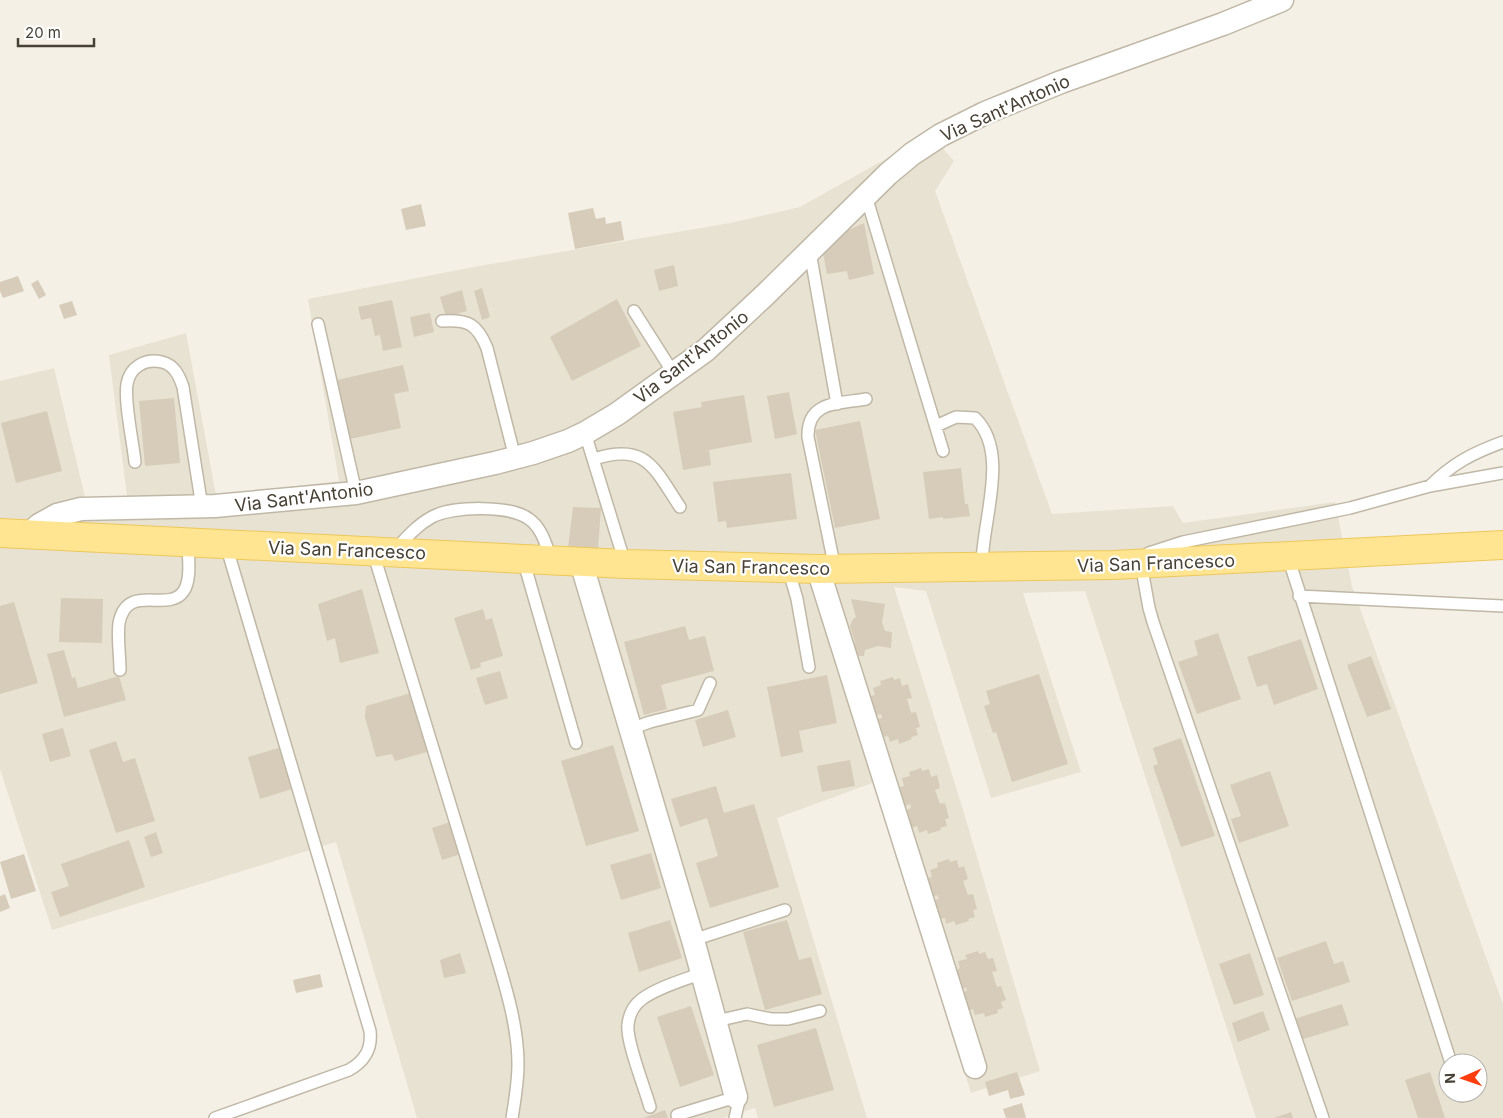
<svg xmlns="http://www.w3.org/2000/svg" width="1503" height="1118" viewBox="0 0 1503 1118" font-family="Inter,sans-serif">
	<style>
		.residential { fill: #e8e2d2; fill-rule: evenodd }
		.building { fill: #d6ccb9 }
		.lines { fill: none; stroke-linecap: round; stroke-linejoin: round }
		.lane-casing { stroke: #c0b8a7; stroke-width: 14 }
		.street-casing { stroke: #c0b8a7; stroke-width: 25 }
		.primary-casing { stroke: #edc75a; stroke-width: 30 }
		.lane { stroke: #fff; stroke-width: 11 }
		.street { stroke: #fff; stroke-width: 22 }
		.primary { stroke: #ffe592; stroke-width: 28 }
		.labels { text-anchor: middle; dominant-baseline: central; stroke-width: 4.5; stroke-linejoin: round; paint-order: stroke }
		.street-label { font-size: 18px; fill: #474034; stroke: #fff }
	</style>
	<rect width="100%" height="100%" fill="#f4f0e5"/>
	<path class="residential" d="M930,134L954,161L935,191L1052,514L1173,506L1183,523L1335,502L1352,586L1503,1004V1118H1256L1085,591L1023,593L1081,772L991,798L926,591L894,587L964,813L1040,1071L971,1093L875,782L777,818L867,1118H758L755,1108L723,1118H417L336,842L52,930L0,769V381L54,368L85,497L127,496L109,355L186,333L216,495L339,481L308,299L479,266L730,223L800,207ZM1448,1063H1478V1093H1448Z"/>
	<path class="building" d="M421,204L426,226L406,230L401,209Z
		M593,208L596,219L605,217L606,224L621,221L624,240L575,249L568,213Z
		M864,223L874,274L849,280L847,271L827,274L823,253L840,234Z
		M674,265L678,286L659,291L654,270Z
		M18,276L24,291L3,298L0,291V282Z
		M38,280L46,295L39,299L31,284Z
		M482,288L490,317L482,320L474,291Z
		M462,290L467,311L446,317L440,297Z
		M617,299L641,346L572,381L550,337Z
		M392,300L402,347L383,351L380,335L375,336L371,318L361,320L358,307Z
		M72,301L77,315L64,319L59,305Z
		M430,313L434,332L414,337L410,317Z
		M403,365L409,391L394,394L401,428L350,439L337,380Z
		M789,392L797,434L775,439L767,396Z
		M744,395L752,442L709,450L711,465L683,470L673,412L702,407L701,402Z
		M174,398L180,463L145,466L139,401Z
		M47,411L62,471L16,483L1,423Z
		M860,421L880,519L835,528L815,430Z
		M961,468L965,504H968L970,516L943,519V517L929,519L923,472Z
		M791,473L797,519L727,528L726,521L718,522L713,482Z
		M573,507L601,508L598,549L568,548Z
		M362,589L379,653L340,663L335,638L327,641L318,604Z
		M61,598L103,599L102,643L59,642Z
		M851,599L885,604L882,622L885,631L892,632L891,648L878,646L865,650L864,656H854L855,642L850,626L853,619L856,617Z
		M14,602L38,683L0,694V606Z
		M483,609L486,620L492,618L503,656L480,663L481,667L471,670L454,618Z
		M685,626L689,640L705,636L714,671L661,685L667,709L644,715L624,642Z
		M1218,633L1241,699L1197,714L1178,662L1198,655L1194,641Z
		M1301,639L1318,689L1274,705L1267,684L1257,687L1247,657Z
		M64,650L72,678L75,677L78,688L119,676L126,700L64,717L47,654Z
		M1371,656L1391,709L1367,717L1347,665Z
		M500,671L508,698L485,705L476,678Z
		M1039,674L1068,764L1012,782L996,732L993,733L984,706L990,704L986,691Z
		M827,675L837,723L799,731L803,752L781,757L767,687Z
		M893,677L894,680L900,678L902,686L908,684L912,698L907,699L911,713L916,712L920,727L916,728L918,735L911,737L912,739L899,744L898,739L890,742L888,736L883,737L878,719L882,718L881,714L876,715L871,696L875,695L873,688L881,685L880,681Z
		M411,693L427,752L395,761L392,754L376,757L365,717L366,706Z
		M728,710L736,737L703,747L695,720Z
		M63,728L71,756L50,762L42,734Z
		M1181,738L1215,836L1181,847L1153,766L1158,764L1153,748Z
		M116,741L123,762L135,758L155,821L116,833L89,750Z
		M613,745L639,831L586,846L561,761Z
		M282,747L295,788L260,799L248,757Z
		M850,760L855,786L822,792L817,766Z
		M921,768L922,771L929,769L931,777L937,775L940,788L935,790L940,804L945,803L949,818L945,819L947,826L940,828L941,830L928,834L927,830L919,833L917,826L912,828L907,810L911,808L910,804L905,806L900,787L904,786L902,778L910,776L909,772Z
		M1270,771L1289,826L1239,843L1231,819L1241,816L1230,785Z
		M716,786L724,813L754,804L779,887L710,908L696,863L718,856L707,818L680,827L671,799Z
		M450,822L461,854L442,860L432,828Z
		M156,832L163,853L151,857L144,837Z
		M129,840L145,887L60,917L51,892L69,886L61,864Z
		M651,853L661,888L621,900L610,865Z
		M24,854L36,891L11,899L0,862Z
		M949,859L950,862L957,860L959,868L964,866L968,879L963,881L968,895L973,894L977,909L973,910L975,917L968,919L969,921L956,925L954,921L946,924L945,918L940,919L935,900L939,899L937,895L933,897L927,878L932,877L930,870L938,867L937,863Z
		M5,894L10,908L0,912V896Z
		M670,920L682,958L639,972L628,933Z
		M787,920L799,960L811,957L822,994L765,1010L743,932Z
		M1326,941L1334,964L1343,961L1350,982L1292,1001L1277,958Z
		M978,951L979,954L985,952L988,959L993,958L997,971L992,972L997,987L1001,986L1006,1000L1001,1002L1003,1008L997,1010L998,1013L985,1017L984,1013L975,1015L973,1009L969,1011L963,992L967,991L966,987L962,989L956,970L960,968L958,961L967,959L965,955Z
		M460,953L466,973L444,978L440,960Z
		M1250,953L1264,995L1234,1005L1219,964Z
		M320,974L323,987L296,993L293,980Z
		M1342,1004L1349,1025L1300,1040L1294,1019Z
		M691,1006L714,1075L680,1087L657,1017Z
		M1263,1011L1270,1030L1238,1042L1232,1023Z
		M816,1028L834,1090L774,1107L757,1045Z
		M1017,1072L1025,1095L1010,1099L1008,1090L989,1096L985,1082Z
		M1430,1072L1445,1118H1418L1405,1080Z
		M1022,1103L1026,1118H1006L1003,1109Z
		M665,1110L668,1118H643Z
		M1291,1112L1293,1118H1274Z"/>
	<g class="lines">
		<g class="lane-casing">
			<path id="lane" d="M866,196L943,451
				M810,252L837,404
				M634,311L674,374
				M442,321C468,319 477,324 487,348L515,458
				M318,324L356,493
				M936,426L956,417L975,418C1011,453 981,523 982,567
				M585,433L625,563
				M594,459C646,442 654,468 680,507
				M135,462C133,442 124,402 127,384C130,367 145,358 162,362C174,365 179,375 183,387L202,507
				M1430,486C1453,463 1473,453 1503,442
				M395,550C406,538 417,525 432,517C452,506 511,505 529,519C542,528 546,545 551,559
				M373,552L494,948C505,985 518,1025 518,1064C518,1082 515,1100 512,1118
				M1149,553L1183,542L1350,508L1430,486L1503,473
				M1288,557L1451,1063
				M523,559L576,743
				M1141,564L1149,608L1153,622L1323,1118
				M788,568L797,599L809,667
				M835,569L808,437C807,400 839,404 866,399
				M1299,596L1503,606
				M120,670C120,655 117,638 119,623C127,582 167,613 183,592C192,580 188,557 188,543
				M630,729L650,722L698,710L710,683
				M693,940L785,910
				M716,1021L747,1014L771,1019H788L820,1011
				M1461,1093L1462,1096
				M650,1107C645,1088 626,1042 628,1025C629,1014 634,1005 642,999C658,987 684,980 702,973
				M677,1115L736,1097L738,1105L735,1118
				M215,1118L349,1070C365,1061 372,1049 370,1031L226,545"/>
		</g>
		<g class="street-casing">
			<path id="street" d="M30,533L39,525L57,515L81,509L215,506L356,493L495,463L533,453L568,441L585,433L617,414L706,350L766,294L888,174L912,154L941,135L985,113L1061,82L1223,24L1282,0
				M581,562L693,940L736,1097
				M818,569L975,1067"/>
		</g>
		<g class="primary-casing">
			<path id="primary" d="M0,533L626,564L818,569L1114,565L1503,545"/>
		</g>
		<use href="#lane" class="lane"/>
		<use href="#street" class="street"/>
		<use href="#primary" class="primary"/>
	</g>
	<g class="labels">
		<g class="street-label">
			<text transform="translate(1005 108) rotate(-24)">Via Sant'Antonio</text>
			<text transform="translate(691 357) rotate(-38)">Via Sant'Antonio</text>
			<text transform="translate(304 497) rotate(-7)">Via Sant'Antonio</text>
			<text transform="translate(347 550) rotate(2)">Via San Francesco</text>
			<text transform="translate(1156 563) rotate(-2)">Via San Francesco</text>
			<text transform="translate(751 567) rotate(1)">Via San Francesco</text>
		</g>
	</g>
	<g transform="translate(1463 1078) rotate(268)"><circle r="24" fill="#ffffff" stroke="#b5b3ae"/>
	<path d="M0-4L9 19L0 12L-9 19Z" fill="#ff3e10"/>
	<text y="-8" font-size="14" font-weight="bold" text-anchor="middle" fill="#474034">N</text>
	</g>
	<path d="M18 38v8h76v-8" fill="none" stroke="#474034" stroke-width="2.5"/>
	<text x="25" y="38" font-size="15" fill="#474034" stroke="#ffffff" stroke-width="4" paint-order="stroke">20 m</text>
</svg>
